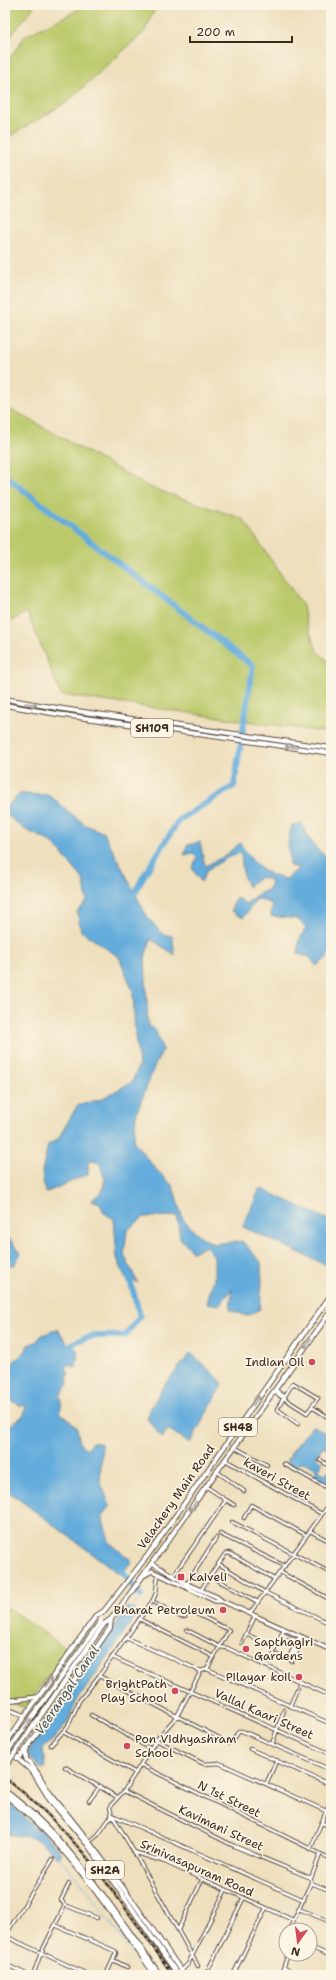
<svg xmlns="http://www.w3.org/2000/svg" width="336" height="1980" viewBox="0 0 336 1980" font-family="'Shantell Sans',sans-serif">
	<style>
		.green { fill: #bbc96b; stroke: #7b7a44 }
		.water { fill: #64acdb; stroke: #506b7c }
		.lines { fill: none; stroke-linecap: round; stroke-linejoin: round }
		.stream { stroke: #64acdb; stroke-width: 1 }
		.river { stroke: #64acdb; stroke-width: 6 }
		.minor-casing { stroke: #564536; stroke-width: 4.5 }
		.tertiary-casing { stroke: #564536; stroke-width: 5.5 }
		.secondary-casing { stroke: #564536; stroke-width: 5.5 }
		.primary-casing { stroke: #564536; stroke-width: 6 }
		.minor { stroke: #fff; stroke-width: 2.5 }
		.tertiary { stroke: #fff; stroke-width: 3.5 }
		.secondary { stroke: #fff; stroke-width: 3.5 }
		.primary { stroke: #fff; stroke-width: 4 }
		.rail-casing { stroke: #3b2a1e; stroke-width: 2.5 }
		.rail { stroke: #fcf5e5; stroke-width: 1; stroke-dasharray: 3; stroke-linecap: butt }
		.primary-bridge-casing { stroke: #564536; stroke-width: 6; stroke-linecap: butt }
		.primary-bridge { stroke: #fff; stroke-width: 4 }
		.oneway { stroke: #a79f9a }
		.poi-dot { fill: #d1495b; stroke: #fcf5e5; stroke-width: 1.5 }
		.labels { text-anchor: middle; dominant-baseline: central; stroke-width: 3.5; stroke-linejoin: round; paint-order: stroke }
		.shield { fill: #fcf5e5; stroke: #75675a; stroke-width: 1 }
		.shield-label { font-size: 11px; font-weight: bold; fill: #3b2a1e }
		.poi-label { font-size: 12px; fill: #3b2a1e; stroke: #fcf5e5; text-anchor: end }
		.street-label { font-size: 12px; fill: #3b2a1e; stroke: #fcf5e5 }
		.water-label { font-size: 13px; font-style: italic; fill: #495860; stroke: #fcf5e5 }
	</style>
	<rect width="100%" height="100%" fill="#fcf5e5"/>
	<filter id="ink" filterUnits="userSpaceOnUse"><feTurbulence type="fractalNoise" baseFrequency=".025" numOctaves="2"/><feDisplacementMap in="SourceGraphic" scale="8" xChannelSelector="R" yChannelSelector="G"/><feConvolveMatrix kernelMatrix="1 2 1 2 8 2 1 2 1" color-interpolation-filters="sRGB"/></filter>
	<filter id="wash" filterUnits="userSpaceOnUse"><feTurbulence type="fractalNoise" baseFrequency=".012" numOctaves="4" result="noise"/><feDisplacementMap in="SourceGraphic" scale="16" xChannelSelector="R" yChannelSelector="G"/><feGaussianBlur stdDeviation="0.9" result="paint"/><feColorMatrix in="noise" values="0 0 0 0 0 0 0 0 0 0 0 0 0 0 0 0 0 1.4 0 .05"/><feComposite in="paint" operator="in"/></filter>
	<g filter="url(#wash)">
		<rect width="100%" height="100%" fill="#eedfbd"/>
		<path class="green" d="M5,5H35L5,43Z
			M88,5H157L144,32L67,102L5,139V65L25,36Z
			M5,408L20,414L149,487L243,519L303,606L306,622L317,651L331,664V733L61,695L27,612L5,624Z
			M5,1606L67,1649L25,1708L5,1700Z"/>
		<path class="water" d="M20,794L49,795L84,824L104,833L148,918L162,934L172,936L175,955L151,939L145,957L148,1026L155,1029L163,1050L154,1067L136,1115L134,1142L154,1167L173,1186L183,1219L196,1233L213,1244L242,1241L261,1262L262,1282L260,1309L247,1316L230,1310L232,1289L220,1305L207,1303L214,1278V1256L206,1246L193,1252L180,1238L177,1216L144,1217L127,1230L124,1255L138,1283L125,1277L117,1258L114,1219L104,1213L100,1203L91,1200L102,1192L105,1179L99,1162L92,1160L88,1162V1174L45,1193L42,1172L48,1145L58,1139L77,1106L101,1099L132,1082L139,1065L135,1036L133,991L119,957L81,931L77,912L87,901L83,879L53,843L24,829L5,813V808Z
			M302,823C308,837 315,853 331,858V947L327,958L316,966L310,957L298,954L299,940L306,928L298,919L271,916L272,904L257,898L243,918L231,911L236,897L246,904L255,896L269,889L271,880L260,877L248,887L243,875L241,853L232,855L207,870L201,882L192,868L197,858L193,853L184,855L187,845L200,842L205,866L223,857L240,843C251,861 264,876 286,879L299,868L290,866L288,842L292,825Z
			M260,1188L331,1221V1267L243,1227Z
			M5,1236H7L21,1253L14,1265L5,1266Z
			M58,1329L67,1343L71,1344L78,1351L76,1368L68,1364L65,1369L69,1372L67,1377L68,1384L60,1396L62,1401L60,1412L77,1427L80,1444L87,1449L92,1442L102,1444L100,1481L110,1506L103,1514C102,1524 108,1531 109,1542L132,1561L121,1575L5,1489V1424L8,1427L24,1415L26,1405L22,1406L7,1399L5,1396V1369L25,1352L28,1345L36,1342L42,1335Z
			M191,1353L223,1383L190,1443L168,1429L162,1438L146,1417L164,1385Z
			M313,1425L331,1437L330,1450L323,1446L316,1457L323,1462L318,1471L325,1474L331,1468V1480L328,1484L312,1477L317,1469L306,1463L301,1462L297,1468L287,1463V1458L290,1459V1454Z
			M128,1607L138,1613L77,1701L66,1725L52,1741L43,1748L45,1768L42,1769L28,1757L29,1749Z
			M5,1798L36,1828L43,1832L62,1854L57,1858C38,1835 33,1838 5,1834Z"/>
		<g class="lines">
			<path class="stream" d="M132,1609L141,1596
				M7,1790L18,1777
				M58,1856L83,1885L148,1975"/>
			<path class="river" d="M5,476L253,666L234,786L179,820L143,877L132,899
				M66,1349C83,1333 104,1336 125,1336L140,1316L128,1273
				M119,1567L141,1596"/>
		</g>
	</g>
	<g filter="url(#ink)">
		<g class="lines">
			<g class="minor-casing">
				<path id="minor" d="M276,1390L285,1397
					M274,1392L307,1413L318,1398L293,1383L277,1409L298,1424
					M312,1407L331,1419
					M234,1447L267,1465
					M225,1460L322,1514
					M320,1460L331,1467
					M284,1464L331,1490
					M216,1471L244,1491
					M226,1500L234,1505
					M244,1518L251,1505L306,1535
					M232,1522L331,1573
					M310,1531L331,1542
					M220,1534L285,1566
					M219,1564L266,1593L331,1624
					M280,1572L331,1600
					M173,1576L226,1500L207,1487
					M187,1584L216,1538
					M201,1590L210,1576
					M152,1601L181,1617H185L188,1612H193L229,1630L207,1669L201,1671L177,1716L156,1740L124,1791L111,1805L110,1808L112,1815L134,1852L165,1862L293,1920
					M258,1602L210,1576L225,1554L229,1553L274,1579
					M250,1613L331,1502
					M139,1619L214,1657
					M284,1629L274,1651V1654L288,1659L300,1636
					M187,1630L220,1647L227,1648L331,1696
					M246,1634L269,1645
					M282,1634L297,1641
					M126,1638L201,1671
					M242,1643L255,1616
					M112,1657L331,1754
					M290,1659L302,1637
					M292,1661L304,1638
					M207,1669L331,1724
					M99,1676L229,1743L232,1742L239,1731H242L331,1770
					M290,1706L300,1682
					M91,1715L151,1749
					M63,1732L136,1773
					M156,1740L204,1764L219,1763L326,1811
					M272,1744L284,1710
					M51,1745L68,1726L79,1701L99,1676L153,1600L156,1593L158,1574
					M250,1749L331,1785
					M141,1765L331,1859
					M65,1767L117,1797
					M266,1784L277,1760
					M124,1791L234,1846L311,1878
					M89,1801L100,1786
					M321,1823L331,1826
					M89,1842L98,1835L112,1815L304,1900
					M310,1850L331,1800
					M134,1852L198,1966
					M311,1883L331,1891
					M65,1905L61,1900L69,1884
					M299,1909L331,1922
					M55,1925L115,1951L116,1953L106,1975
					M178,1930L202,1880
					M289,1930L311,1883V1878L320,1855
					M5,1936L89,1975
					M5,1936L53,1859
					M310,1947L331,1956
					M113,1960L127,1967
					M5,1964L28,1975
					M284,1968L300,1975
					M208,1970L243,1899
					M180,1972L188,1964L225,1891
					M33,1975L41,1953L65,1905L97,1918
					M233,1975L266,1908
					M281,1975L288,1954"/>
			</g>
			<g class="tertiary-casing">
				<path id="tertiary" d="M5,1701L38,1697
					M5,1708L25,1716"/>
			</g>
			<g class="secondary-casing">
				<path id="secondary" d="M152,1563L187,1584L217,1597L222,1601L331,1650
					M143,1576L152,1571L215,1601H222"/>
			</g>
			<g class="primary-casing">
				<path id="primary" d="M5,699L63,709L331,748
					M5,705L57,714L331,753
					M111,1619L110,1628L27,1748L20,1757H16L5,1746L12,1734L96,1616L104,1611L148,1555L331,1295
					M104,1624L111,1619L127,1598L331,1311
					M26,1750V1759C39,1771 42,1784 52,1796C100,1853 142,1914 184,1975
					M17,1758L33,1772L50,1800L88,1845L178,1975
					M5,1791C70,1839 113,1910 160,1975
					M5,1795C68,1844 110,1911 155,1975"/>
			</g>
			<use href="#minor" class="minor"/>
			<use href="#tertiary" class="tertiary"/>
			<use href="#secondary" class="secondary"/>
			<use href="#primary" class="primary"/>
			<g class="rail-casing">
				<path id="rail" d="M5,1778C79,1833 120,1902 173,1975"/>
			</g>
			<use href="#rail" class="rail"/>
			<g class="primary-bridge-casing">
				<path id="primary-bridge" d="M5,1755L101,1621
					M5,1767L104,1624"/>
			</g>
			<use href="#primary-bridge" class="primary-bridge"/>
		</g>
		<defs><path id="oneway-shaft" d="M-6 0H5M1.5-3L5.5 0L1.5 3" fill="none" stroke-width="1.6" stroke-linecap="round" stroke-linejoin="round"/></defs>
		<g class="oneway">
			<use href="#oneway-shaft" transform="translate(31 704) rotate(10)"/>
			<use href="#oneway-shaft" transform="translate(291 747) rotate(-172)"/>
			<use href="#oneway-shaft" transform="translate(308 1343) rotate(125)"/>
			<use href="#oneway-shaft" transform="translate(256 1401) rotate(-55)"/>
			<use href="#oneway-shaft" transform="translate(193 1506) rotate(126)"/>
			<use href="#oneway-shaft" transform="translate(48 1682) rotate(-55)"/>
			<use href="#oneway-shaft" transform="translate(28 1724) rotate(-55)"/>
		</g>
	</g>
	<g class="poi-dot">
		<circle cx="312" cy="1362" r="4"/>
		<rect x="177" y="1573" width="8" height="8" rx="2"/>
		<circle cx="223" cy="1610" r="4"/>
		<circle cx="246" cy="1649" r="4"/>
		<circle cx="299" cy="1677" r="4"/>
		<circle cx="175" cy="1691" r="4"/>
		<circle cx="127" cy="1746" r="4"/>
	</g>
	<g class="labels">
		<g class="shield">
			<rect x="131" y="719" width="42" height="18" rx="3"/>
			<rect x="219" y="1418" width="38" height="18" rx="3"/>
			<rect x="86" y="1861" width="38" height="18" rx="3"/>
		</g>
		<g class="shield-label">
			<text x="152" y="728">SH109</text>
			<text x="238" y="1427">SH48</text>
			<text x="105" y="1870">SH2A</text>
		</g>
		<g class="poi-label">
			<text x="304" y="1362">Indian Oil</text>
			<text x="189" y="1577" text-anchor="start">Kaiveli</text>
			<text x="215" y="1610">Bharat Petroleum</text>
			<text x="254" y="1642" text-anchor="start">Sapthagiri<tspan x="254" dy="14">Gardens</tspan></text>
			<text x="291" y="1677">Pilayar koil</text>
			<text x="167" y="1684">BrightPath<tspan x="167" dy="14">Play School</tspan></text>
			<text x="135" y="1739" text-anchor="start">Pon Vidhyashram<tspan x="135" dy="14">School</tspan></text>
		</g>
		<g class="street-label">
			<text transform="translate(277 1479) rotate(29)">kaveri Street</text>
			<text transform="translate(176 1497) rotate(-55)">Velachery Main Road</text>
			<text transform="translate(264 1714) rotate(24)">Vallal Kaari Street</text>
			<text transform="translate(229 1799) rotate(26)">N 1st Street</text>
			<text transform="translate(221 1828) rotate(25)">Kavimani Street</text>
			<text transform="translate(197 1868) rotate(24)">Srinivasapuram Road</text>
		</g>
		<g class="water-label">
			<text transform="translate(67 1690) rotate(-56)">Veerangal Canal</text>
		</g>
	</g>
	<rect width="336" height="1980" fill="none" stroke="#fcf5e5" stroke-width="20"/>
	<g transform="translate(298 1942) rotate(194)"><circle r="19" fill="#fcf5e5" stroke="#afa495"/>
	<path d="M0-3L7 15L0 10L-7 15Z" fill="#d1495b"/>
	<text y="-6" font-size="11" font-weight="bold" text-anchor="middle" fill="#3b2a1e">N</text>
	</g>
	<path d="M190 36v6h102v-6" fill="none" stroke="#3b2a1e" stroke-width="2"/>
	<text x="196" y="36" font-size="12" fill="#3b2a1e" stroke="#fcf5e5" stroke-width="3" paint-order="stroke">200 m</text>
</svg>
